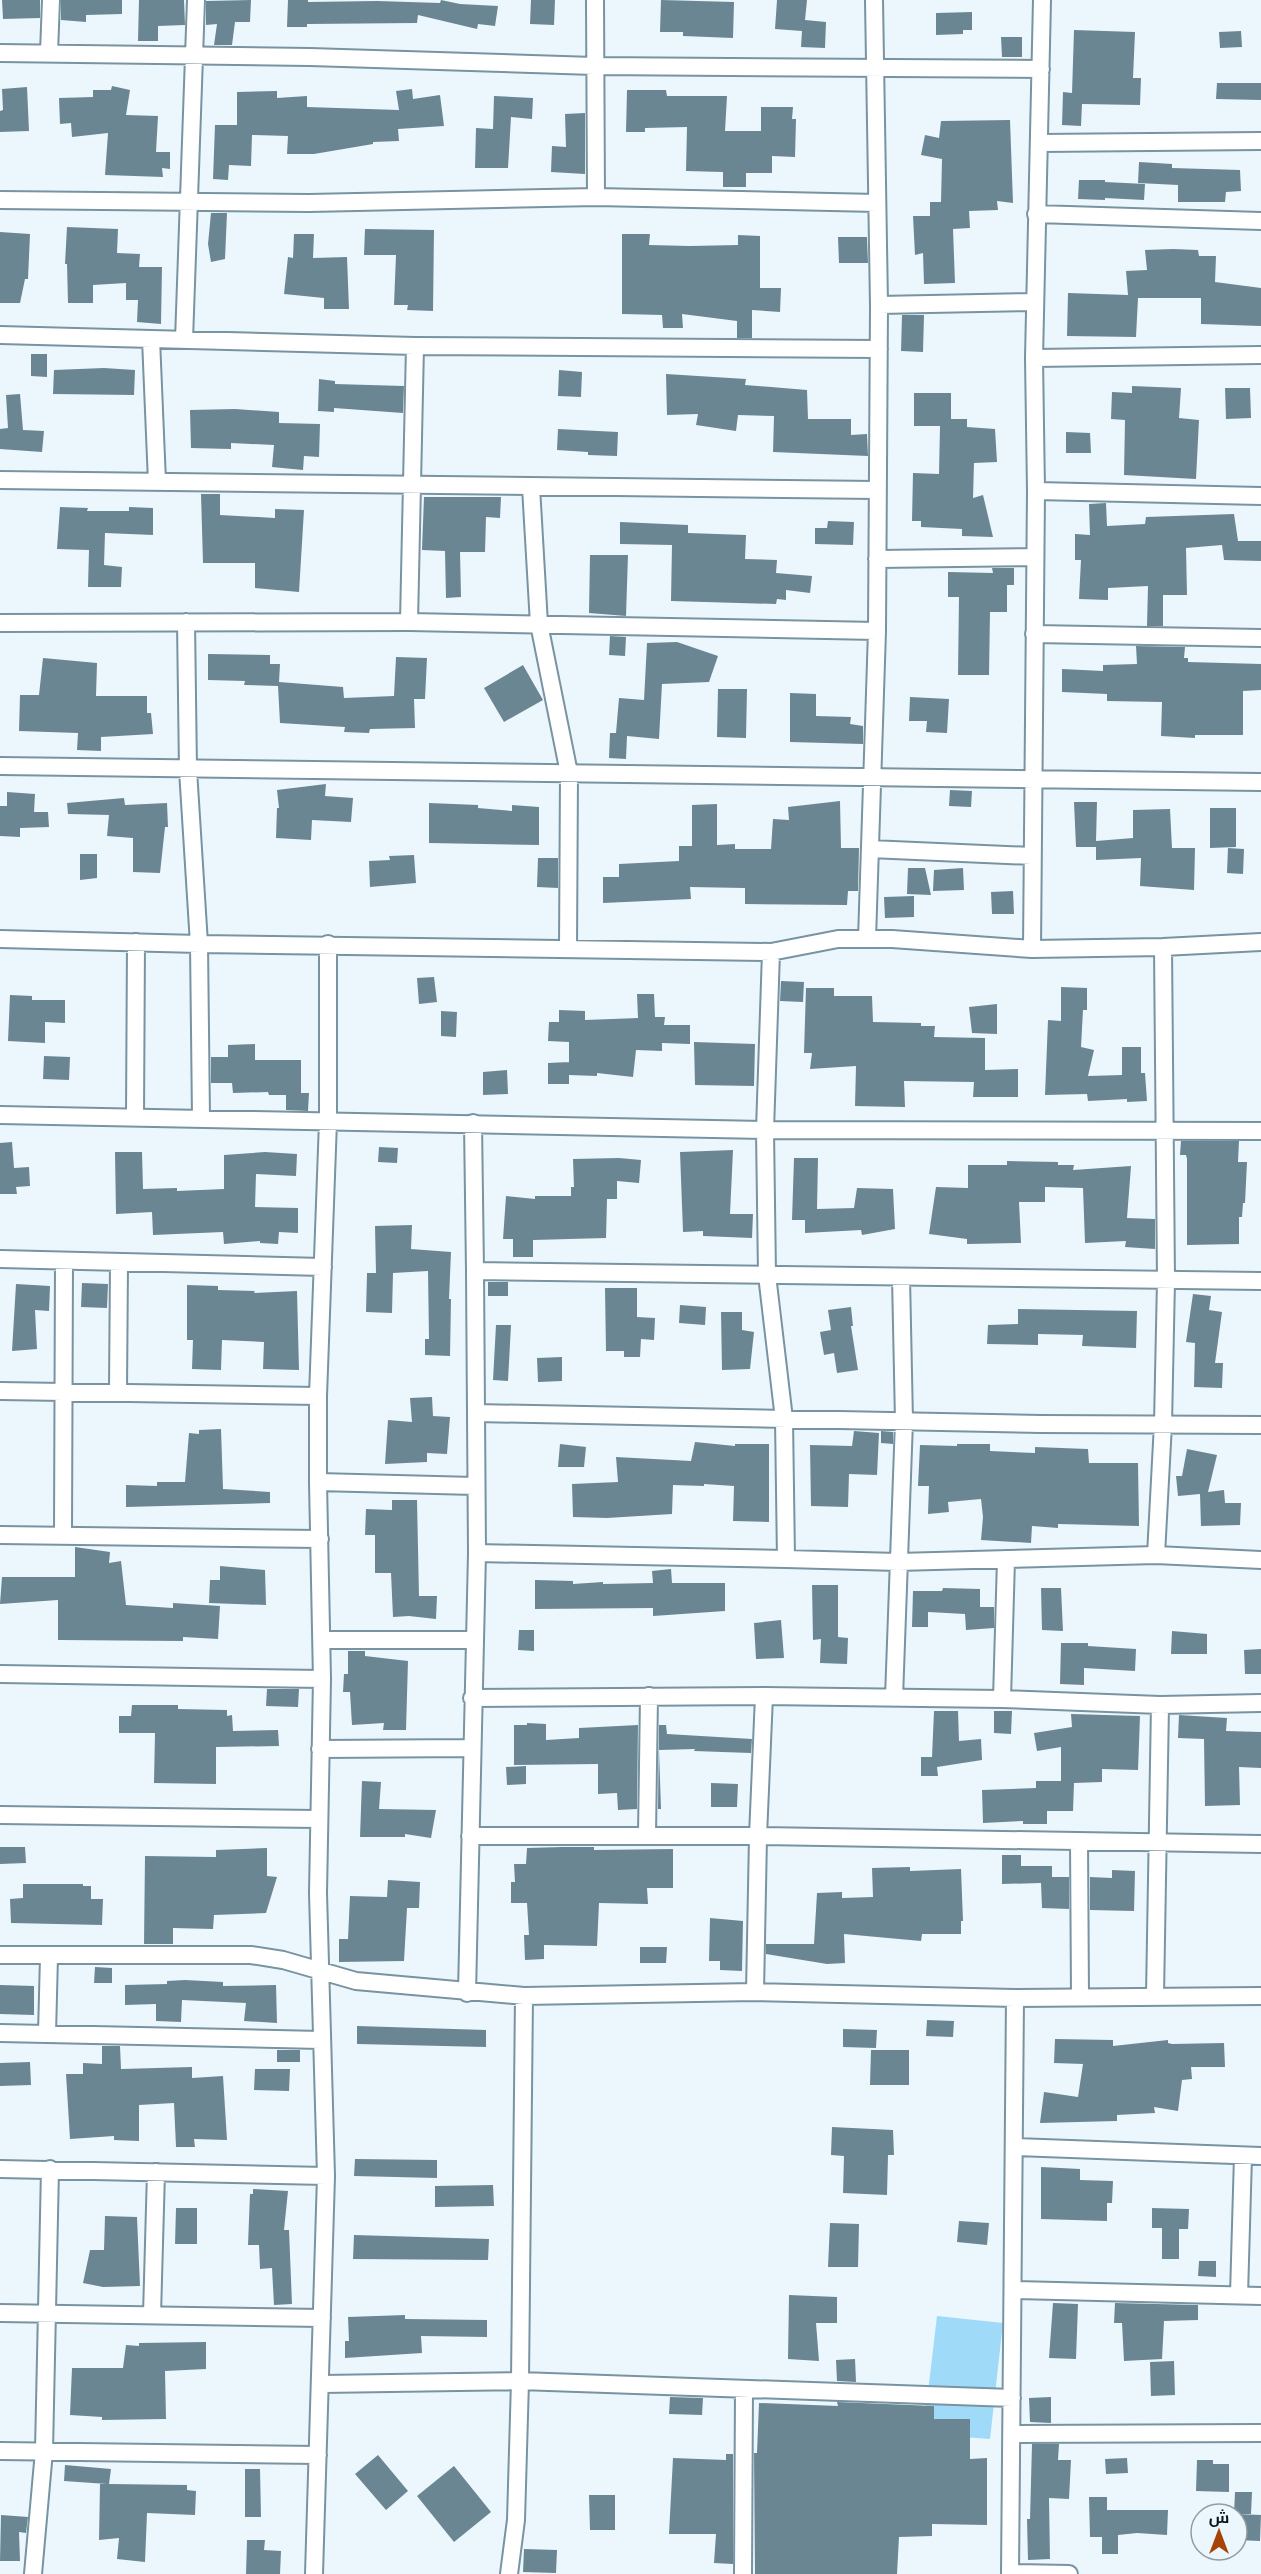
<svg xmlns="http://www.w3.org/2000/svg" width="1261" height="2574" viewBox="0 0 1261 2574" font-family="Lora,Cairo,serif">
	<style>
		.green { fill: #9fdaf8 }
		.building { fill: #6b8693 }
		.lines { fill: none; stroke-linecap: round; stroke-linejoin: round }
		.street-casing { stroke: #7893a1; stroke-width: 20 }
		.street { stroke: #fff; stroke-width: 16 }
	</style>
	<rect width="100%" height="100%" fill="#ecf7fd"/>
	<path class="green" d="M937,2316L1003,2323L990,2439L923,2434Z"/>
	<path class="building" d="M2,0H40V18L3,19Z
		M61,0H122V14L86,15V22L61,20Z
		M139,0H184L185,25L158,26V41H138Z
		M251,0L250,22H235L232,45H214L217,24L206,25V1Z
		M288,0H308V2L377,1L440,3L441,0L460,4L498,6L495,26L478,24L477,29L418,15L417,23L307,24V27H287Z
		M531,0H555L554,25L530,24Z
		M661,0L734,2L733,38L683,36V32H660Z
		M777,0H807L805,20L826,22L825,48L801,47L802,31L775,29Z
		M972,12V30H963V34L936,35V13Z
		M1074,30L1135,32L1133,78H1141L1140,105L1082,104L1081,126L1062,125L1063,92L1072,93Z
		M1241,31L1242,47L1220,48L1219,32Z
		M1001,37H1022V57H1002Z
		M1217,83H1261V100L1216,99Z
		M112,86L130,90L126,115L158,116L156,152H170V169L162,168L163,177L105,175L108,133L72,137L71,123L60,124L59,98L93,97V90H111Z
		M27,87L29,131L0,132V111L3,110L2,89Z
		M412,89L413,99L440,95L444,126L398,129L399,141L373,142V144L314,154H287L288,136L252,135L251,166L229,165L228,180L213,179L215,125H237V92L277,91V98L307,96V107L399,110L396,91Z
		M627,90H666L667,96H727L725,131H761V107H793L792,119H796L795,157L772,156V173H746V187H723V172L686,171L687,127L645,128V132H626Z
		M494,96L533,98L532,119L511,117L508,168H475L476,128L493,129Z
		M585,113V174L551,172L552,146L566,147L565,114Z
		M1010,120L1013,203L997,201L998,210L969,211L970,228L953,229L955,283L924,284L923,253L915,255L913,216H930V202H941L942,159L921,155L925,135L939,138L941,121Z
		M1139,162L1172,164V168L1240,170L1241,191L1226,192L1225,202H1178V185L1138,183Z
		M1079,180H1105V182L1145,184L1144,200L1105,198V200L1078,199Z
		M211,213H227L225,259L211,262L208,244Z
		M67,227L118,229L117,253L140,254L139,267H162L161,324L137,322L138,300H126V283L93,285V303H68L67,264H65Z
		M365,229L434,230L433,311L407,310L408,305H394L396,255H364Z
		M0,232L30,234L28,279H25L20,303H0Z
		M294,234H314L313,258L347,257L349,309H324V298L284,294L288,257L293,258Z
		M622,234H650L649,245L690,246L738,245V235L760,236V288H781L780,312L752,310V338H737V321L682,314L683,328H663L662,315L622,314Z
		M838,237H867L868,263H839Z
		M1173,249L1198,250L1199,256H1216L1215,282L1261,288V326L1201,324V298H1138L1136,337L1067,336L1068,293L1128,295L1126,271L1147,270L1145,250Z
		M902,315H924L923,352L901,351Z
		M31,354H47V377L31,376Z
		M104,368L135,370L134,395L53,394L54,370Z
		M559,370L582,372L581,397L558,396Z
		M666,374L746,379L745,385L807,390L808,419H851V435L867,434L868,456L773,452L774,416L738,415L736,431L696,425L698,414L667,415Z
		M319,379L335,381V384L404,386L403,413L334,408V412L318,411Z
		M1132,386L1181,388L1179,418L1199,420L1196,479L1124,475L1125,420L1111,419L1112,392L1132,393Z
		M1225,388H1250L1251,418L1226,419Z
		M914,393H951V419H967V427L995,429L997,462L974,463L973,498L983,495L993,537L962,536V529L921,527V521H912L913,473L939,474L940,426H914Z
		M20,394L23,430L44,431L42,452L0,449V429L8,428L6,395Z
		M235,409L279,412V423L320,424L319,457L304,456L303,470L272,467L274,445L231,443V449L191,448L190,410Z
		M558,429L618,432L617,456L588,455V452L557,450Z
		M1066,432L1090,433L1091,453H1066Z
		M201,494H220V515L275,518V509L304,510L299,592L255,588V563H203Z
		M424,497H501L500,518L486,517L485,552H460L461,597L446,598L445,551L422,550Z
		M1106,503L1107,526L1145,524L1146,517L1234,514L1238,541H1261V561L1224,560L1222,545L1186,548L1187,595H1163V626H1147L1148,586L1108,588V600L1079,599L1081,560H1075V534L1090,535L1089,504Z
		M60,507L88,508L87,511H129V507L153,508V535L105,533L104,565L122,567L121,587H88L89,550L57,549Z
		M828,521L854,522L853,545L815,544V528H827Z
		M620,522L688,525V533L746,535L745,559L777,560L776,573L812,576L810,593L786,590V600L777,599L776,604L671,601L672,545L620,544Z
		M590,555H628L626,616L589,613Z
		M992,568H1014V585H1007V612H990L989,675H958L959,597H948V572L993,573Z
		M610,636L626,637L625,656L609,655Z
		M677,642L718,656L709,682L662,684L659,739L627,736L626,759L609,758L610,733H616L619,698L644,700L647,643Z
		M1136,646L1185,647L1184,658H1188V662L1261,664V690L1243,691V735H1195V738L1161,736L1162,702L1107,701V694L1062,692V669L1103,671V665L1137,664Z
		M208,654L270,655V664H280L279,682L343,687L344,698L394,696L396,657L427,658L425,699H414L415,728L370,729L369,733L344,732L345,727L280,723L278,686L244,685L245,681L208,680Z
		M43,658L97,663L96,696H147V713H151L153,734L101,737V751L77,750L78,733L19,731L20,695H39Z
		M523,665L543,700L504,722L484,688Z
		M718,689H747L746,738L717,737Z
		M790,693L816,694V716L851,717L850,724L863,726V744L790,742Z
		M910,697L949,699L947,733L926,732L927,721H909Z
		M326,784L325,796L353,798L351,822L312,820L311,840L276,838L277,808H279L277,790Z
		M950,790L972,791L971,807L949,806Z
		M7,792L35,794L34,812H48L49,827L20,828V837L0,836V806H7Z
		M124,798L125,805L167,803L168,827H165L160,873L133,872V838L107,836L109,815L68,814L67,803Z
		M840,801L841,848H859L858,891H848L847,905L745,904V888L690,887L691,899L603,903V877H619V864L679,861V846H692V805L717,804V845L735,844V849H771L773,819L789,820L788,807Z
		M1074,802H1097L1096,841L1133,838V810L1170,809L1172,848H1195L1194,890L1140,886L1141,858L1096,860V847H1076Z
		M429,803L478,805V808L512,811V805L539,807V845L429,843Z
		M1210,808H1236V847L1210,848Z
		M1228,848L1244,849L1243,874L1227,873Z
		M80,854H97V878L80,880Z
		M414,855L416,883L370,887L369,861L390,860L389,856Z
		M538,858H558V888L537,887Z
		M908,868H925L931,895L907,894Z
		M963,868L964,890L933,891L934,870Z
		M1013,891L1014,914H992L991,892Z
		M914,896V917L885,918L884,897Z
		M434,977L437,1002L419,1004L417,978Z
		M781,981L804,982L803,1002L780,1001Z
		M1061,987L1087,988V1010H1083L1081,1047L1094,1050L1088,1076L1122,1075V1047H1141V1073H1145L1147,1101L1127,1102V1099L1088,1101L1087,1094L1045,1095L1048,1020L1061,1021Z
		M806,988H834V996H872L873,1022L921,1023V1026H935L934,1037L985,1038V1070L1018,1069V1097H973L974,1082L904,1081L905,1107L855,1106L856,1066L810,1069L812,1053H804Z
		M637,994H654L655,1017H665L664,1025H690V1044L662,1043V1051L636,1050L633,1077L597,1073V1076L569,1075V1042L548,1041L549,1022H559V1010L585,1011V1020L638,1018Z
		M10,995L32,996V1000H65V1023L45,1022V1043L8,1041Z
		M997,1004V1034L972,1033L969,1007Z
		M441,1011L457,1012L456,1037L441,1036Z
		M694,1042L755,1044L754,1086L695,1085Z
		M255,1044V1060H301V1093H309L308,1111L286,1110V1095H269L268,1092L233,1093L232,1083H211V1057H228V1045Z
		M44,1056L70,1057L69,1080L43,1079Z
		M569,1062V1084H548V1063Z
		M507,1070L508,1094L483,1095V1072Z
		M1181,1141H1239L1238,1162H1247L1245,1203H1243L1242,1217H1239V1244L1187,1245V1159L1186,1155H1180Z
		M12,1142L14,1168L29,1167L30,1186L16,1187L17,1194H0V1143Z
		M379,1147L398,1148L397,1163L378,1162Z
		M733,1150L730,1214H753L752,1238L703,1236V1231L683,1232L680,1152Z
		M115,1152H142L143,1189L177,1188V1191L224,1189V1155L265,1152L297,1154L296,1176L256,1174L255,1207L298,1208V1233L279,1232L278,1244L260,1243V1241L224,1244L223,1232L153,1235L152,1212L116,1214Z
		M619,1158L641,1160L639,1183L617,1181V1199H607L606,1238L533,1240V1257H513V1239H503L506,1196L535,1199V1196H571V1187H574L573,1159Z
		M794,1158H818L817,1209L854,1208L857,1188L893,1189L895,1229L862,1235L861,1230L805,1233V1220H792Z
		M1007,1161L1058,1162V1165H1074L1073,1170L1131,1166L1127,1218L1155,1219V1249L1125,1247L1126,1241L1085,1243L1083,1188L1045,1187V1202H1019L1021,1243L967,1244V1239L929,1234L936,1187L968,1188V1165H1007Z
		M412,1225L411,1249L451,1252L449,1299H451L450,1356L425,1355V1339H429L428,1271L393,1273L392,1313L366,1312L367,1273H376L375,1226Z
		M488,1282H508V1296H488Z
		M82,1283L108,1284L107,1308L81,1307Z
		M16,1284L50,1286L49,1311L35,1310L37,1349L12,1351Z
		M187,1285L218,1286V1290L255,1291L254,1293L297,1291L299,1370L263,1369L264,1342L222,1340L221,1370L192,1369L193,1340H187Z
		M605,1288H637V1317L655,1318L654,1340L641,1339L640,1357H624V1351H606Z
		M1193,1294L1211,1296L1209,1310L1222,1312L1215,1363H1223L1222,1388L1194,1387L1195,1343L1186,1342Z
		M680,1305L706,1307L705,1325L679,1323Z
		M851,1307L853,1326H851L858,1370L837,1373L834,1353L824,1355L820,1332L831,1330L828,1310Z
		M1018,1309L1137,1311L1136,1348L1082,1346L1083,1335L1038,1334V1345L987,1344L988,1325L1018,1324Z
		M721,1312H742V1330L754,1332L750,1369L722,1370Z
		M496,1325H511L508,1381L493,1380Z
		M562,1357V1381L538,1382L537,1358Z
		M432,1397L433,1416L450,1417L447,1454L427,1453V1462L385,1464L388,1420L412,1422L410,1398Z
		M221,1429L223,1489L270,1492V1503L126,1507V1485L157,1486V1482H185L189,1433L199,1434V1430Z
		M854,1431L879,1433L877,1475L849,1474L848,1507L811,1506L810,1445L852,1446Z
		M881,1431L893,1432V1444L881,1443Z
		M695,1442L735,1446V1444H769V1522L733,1521L734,1486L704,1484V1486L673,1485L672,1514L607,1518L573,1517L572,1484L618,1482L616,1457L691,1461Z
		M560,1444L586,1447L584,1467H558Z
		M957,1444H990V1451L1035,1453V1447L1088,1449L1089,1463H1138L1139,1526L1058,1524V1528L1032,1526L1031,1543L981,1540L983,1517L981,1499L948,1502L949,1512L928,1514L929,1486H918L920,1445L957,1446Z
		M1187,1449L1217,1455L1208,1492L1224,1490L1225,1503H1241L1240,1525L1201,1526L1200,1494L1178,1496L1176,1476H1182Z
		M392,1500H417L419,1596H437L436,1619L409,1616L393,1617L391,1573H375V1535H365L366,1509L392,1510Z
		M75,1547L110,1552L109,1563L121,1561L126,1605L173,1608V1603L220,1606L218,1639L183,1637V1641L58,1640V1600L0,1604L2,1577H75Z
		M220,1566L265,1570L266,1605L209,1603L210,1580H220Z
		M671,1569L672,1583H725V1611L653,1616V1608L535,1609V1580L573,1581V1584L603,1582V1584L653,1583L652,1571Z
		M812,1585H838V1637L848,1638L847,1664L820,1663L821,1639L813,1640Z
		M943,1588L980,1589V1607H994V1628L966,1630L965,1614L928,1612V1627H912L913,1591H942Z
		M1041,1588H1061L1063,1631L1042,1630Z
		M781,1620L784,1658L756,1659L754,1623Z
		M519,1630H534V1651L518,1650Z
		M1172,1631L1207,1634V1654H1171Z
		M1061,1643H1088V1646L1136,1649L1135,1671L1084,1668V1685L1060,1684Z
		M1261,1649V1674H1245L1244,1650Z
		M348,1651H365V1656L408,1661L406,1730H383L384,1723L352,1725L350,1692H343L344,1674H348Z
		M267,1689H299L298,1707L266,1706Z
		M132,1705H178V1709L227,1710V1716L232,1715L233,1731L278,1730L279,1746L216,1747V1784L154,1783L155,1733H119V1716H131Z
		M934,1711H958L959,1741L981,1739L982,1760L937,1767L938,1776H921V1757H932Z
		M994,1711H1012L1011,1734L994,1733Z
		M1071,1714L1140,1716L1138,1770L1102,1769V1782L1074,1783L1073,1811H1047V1824H1023V1821L983,1823L982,1790L1036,1788V1781H1061V1747L1037,1751L1034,1733L1072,1727Z
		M1179,1715L1227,1718L1226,1731L1261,1732V1768L1239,1767L1240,1805L1205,1806L1204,1739L1178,1738Z
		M527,1723L546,1724V1740L579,1738V1728L638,1725L637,1809L618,1810L617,1793L598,1794V1764L514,1765V1725H527Z
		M659,1725H666L667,1734L752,1739L751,1753L694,1751L695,1749L659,1750L661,1809H658Z
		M526,1766V1784L507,1785L506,1767Z
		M362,1781L381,1782L379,1809L436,1810L431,1838L405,1834V1837H360Z
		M711,1783L738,1784L737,1807H711Z
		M0,1847H25L26,1863L0,1864Z
		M562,1847H594V1850L673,1849V1888H647L648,1904L599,1903L597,1946L544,1945V1959L525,1960L524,1935H529L527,1903H511V1882H515L514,1864H526L527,1848Z
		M267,1848V1876L277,1877L266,1913L214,1915L213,1929L173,1928V1944H144L145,1856L216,1857V1850Z
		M1002,1855H1021V1866H1052V1877H1069V1909L1042,1908L1041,1883L1002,1884Z
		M910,1867V1871L961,1869L963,1921H961V1934H922L921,1941L844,1934L845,1963L827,1964L766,1954V1944H814L817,1893L842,1892V1898L873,1897L872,1868Z
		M1112,1870L1135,1871L1134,1911L1090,1910V1877L1112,1878Z
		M388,1880L420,1882L419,1908H407L404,1961L339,1962V1939H348L350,1896L387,1897Z
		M23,1884H83V1886H91V1899H103L102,1925L11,1923L10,1899L23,1898Z
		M710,1918L743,1921L742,1971L720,1970V1961H709Z
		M640,1947H667L666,1963H640Z
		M95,1967L112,1968V1983H94Z
		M185,1980L223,1982V1986L276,1985L277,2023L244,2021L246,2003L182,2000L181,2022L156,2021V2004L125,2005V1985L167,1984V1981Z
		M0,1985L34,1986V2015L0,2014Z
		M927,2020L954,2021L953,2037L926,2036Z
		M357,2026L486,2030V2047L357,2044Z
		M843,2029L877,2030L876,2048L843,2047Z
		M1055,2039L1113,2040V2046L1168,2040V2043L1172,2044L1224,2043L1225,2067H1191L1192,2079L1182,2080L1178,2111L1154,2107L1155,2113L1117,2115V2121L1040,2123L1044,2092L1078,2097L1083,2064L1054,2063Z
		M102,2046H120L121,2069L192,2067V2078L223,2076L227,2140L194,2139L195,2147H176L174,2103L139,2105V2141L114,2140V2136L70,2139L66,2074H83V2063L102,2064Z
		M277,2050H300V2062H277Z
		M871,2050H909V2085H870Z
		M30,2062L31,2085L0,2086V2063Z
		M255,2069H290L289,2091L254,2090Z
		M832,2127L893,2130L894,2155H888L887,2195L843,2193L844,2156L831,2155Z
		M355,2159L437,2160V2178L354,2176Z
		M1041,2167L1080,2169V2180L1113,2181L1112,2203H1107V2221L1041,2219Z
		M493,2185L494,2206L435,2207V2186Z
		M253,2189L288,2191L284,2230H289L292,2304L274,2305L272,2268L260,2269L259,2245H248L250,2194H253Z
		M176,2208H197V2244H175Z
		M1152,2208L1189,2209L1188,2229H1179V2259H1162V2228H1152Z
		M105,2216L137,2217L140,2286L103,2287L83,2283L90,2250H104Z
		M959,2221L989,2223L987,2245L957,2242Z
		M830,2223L859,2224L858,2267H828Z
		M354,2235L489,2239L488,2260L353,2259Z
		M1199,2261H1216V2277L1198,2276Z
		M789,2295L837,2297V2323H816L819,2361L788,2359Z
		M1053,2303L1078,2304L1076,2359L1049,2358Z
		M1115,2303L1198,2305V2320L1164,2321L1162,2359L1124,2361L1122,2323H1114Z
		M405,2315V2319L487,2320V2337L421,2336L422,2353L345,2358V2341H349L348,2317Z
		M206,2342V2369L165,2371L166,2419L102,2420V2417L70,2415L72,2368H123L126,2345L139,2346V2343Z
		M855,2359L856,2382L837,2381L836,2360Z
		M1174,2361L1175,2395L1151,2396L1150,2362Z
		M670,2397L703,2398L702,2415L669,2414Z
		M1051,2397V2423L1030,2422L1029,2398Z
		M837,2402L934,2406V2419H970V2459L987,2458V2525L932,2524V2536L899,2537L897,2574H755L754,2453H757L759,2403L838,2406Z
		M1032,2444H1059L1058,2460H1071L1069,2499L1049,2498L1050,2559L1028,2560L1027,2519H1030Z
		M726,2454H733V2564L714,2563L716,2534H669L673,2458L726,2460Z
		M378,2455L408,2491L386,2510L355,2474Z
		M1127,2458L1128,2473L1106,2474L1105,2459Z
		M1197,2460H1213V2464H1229V2492L1196,2491Z
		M65,2465L111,2469L109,2484L187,2485V2490L196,2491L195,2515L147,2513L145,2562L117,2559L119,2538L99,2540L100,2484H107L64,2481Z
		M454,2466L491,2512L454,2542L417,2496Z
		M245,2469H260L261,2517H245Z
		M1235,2492H1252L1251,2514H1234Z
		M589,2495H615V2530H590Z
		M1089,2497H1107V2510H1168L1167,2535L1137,2533L1118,2535V2554H1102V2537H1090Z
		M1237,2514L1261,2515L1260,2541L1237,2540Z
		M1,2515L28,2517L26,2533L19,2532L20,2561H0Z
		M247,2540H265L264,2550L281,2551L280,2574H246Z
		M524,2549L557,2550L556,2573L523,2572Z"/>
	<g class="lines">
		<g class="street-casing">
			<path id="street" d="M595,0L596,197
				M0,53L310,57L594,66L1041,69
				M49,53L51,0
				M1040,143L1261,141
				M0,200L309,203L596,197L877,203
				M1036,214L1261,221
				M879,305L1035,302
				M0,335L415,346L879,349
				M151,339L157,482
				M184,340L196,0
				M1034,358L1261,355
				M0,480L877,490
				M531,487L539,624L569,773L568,949
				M1036,491L1261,496
				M877,559L1035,557
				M186,622L188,770L199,944L201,1118
				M409,622L415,346
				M0,623L409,622L877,631
				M1034,634L1261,638
				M0,766L1261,782
				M870,849L1032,856
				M0,939L199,944L771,952L838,939H892L1032,949L1163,947L1261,942
				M867,939L877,631L879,305L874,0
				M1032,949L1036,491L1034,358L1042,0
				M0,1115L765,1130L1261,1131
				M135,1117L136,942
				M473,1123L475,1271L1261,1281
				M0,1259L323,1267
				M0,1391L318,1396
				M118,1391L119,1263
				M476,1413L1041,1424L1261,1425
				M318,1482L475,1486
				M0,1535L320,1539
				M63,1535L64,1261
				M477,1553L786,1559L784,1419L767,1275L765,1130L771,952
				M1156,1555L1163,1424L1166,1280L1163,947
				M786,1559L898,1562L1156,1555L1261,1560
				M322,1640H474
				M0,1674L322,1679
				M472,1698L764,1696L1002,1699L1160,1705L1261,1703
				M894,1698L904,1421L901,1277
				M1002,1699L1006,1559
				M320,1749L471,1748
				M0,1815L318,1819
				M647,1835L649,1696
				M470,1836H758L1261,1844
				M1079,1841L1080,1997
				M0,1955H251L283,1960L356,1981L524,1996L755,1992L1015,1998L1261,1996
				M755,1992L758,1836L764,1696
				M467,1993L477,1553L475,1271
				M1155,1996L1160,1705
				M0,2033L321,2040
				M47,2034L49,1956
				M1015,2147L1261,2156
				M0,2169L326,2176
				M1013,2290L1261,2296
				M1239,2295L1243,2156
				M0,2313L322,2318
				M152,2315L156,2172
				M322,2384L520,2381L1012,2398
				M1012,2434L1261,2433
				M0,2451L318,2455
				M1010,2573L1069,2574
				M33,2574L44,2451L50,2169
				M314,2574L326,2176L318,1893L322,1679L318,1482V1396L328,1121V944
				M509,2574L516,2520L520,2381L524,1996
				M743,2574L744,2389
				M1010,2574L1015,1998"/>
		</g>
		<use href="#street" class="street"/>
	</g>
	<g transform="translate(1219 2532)"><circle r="28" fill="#ecf7fd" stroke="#929da2" stroke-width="1.5"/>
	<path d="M0-4.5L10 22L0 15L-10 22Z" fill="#a64408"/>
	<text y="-9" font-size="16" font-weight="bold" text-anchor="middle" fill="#0b151a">ش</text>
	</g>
</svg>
